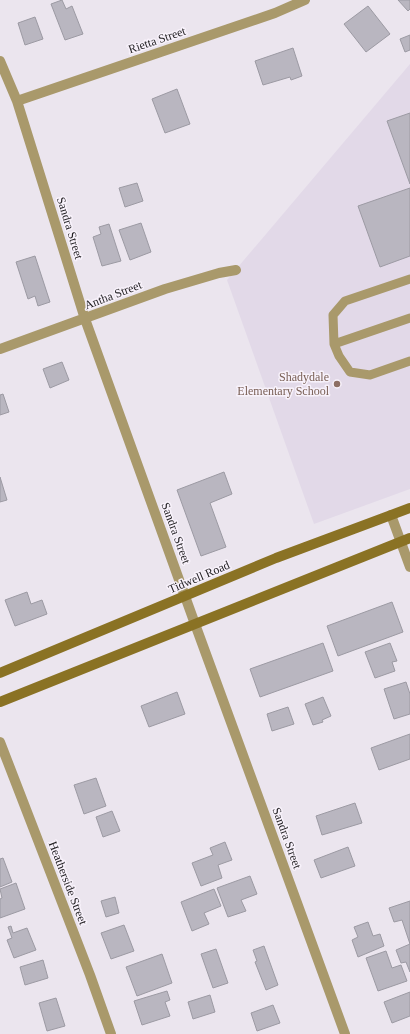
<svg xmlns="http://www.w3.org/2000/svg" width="410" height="1034" viewBox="0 0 410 1034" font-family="'Times New Roman',serif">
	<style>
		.built { fill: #e2d9e8 }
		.building { fill: #b9b6c0; stroke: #9c9aa3 }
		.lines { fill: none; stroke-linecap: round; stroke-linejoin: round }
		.lane { stroke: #a9996b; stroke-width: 9 }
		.street { stroke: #a9996b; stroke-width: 10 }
		.secondary { stroke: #8a7224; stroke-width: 10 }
		.education-dot { fill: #8d6e63; stroke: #f8f2fb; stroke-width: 1.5 }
		.labels { text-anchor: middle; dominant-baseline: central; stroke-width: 3; stroke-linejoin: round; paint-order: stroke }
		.street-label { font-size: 12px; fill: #201e21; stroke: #f8f2fb }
		.education-label { font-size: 12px; fill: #785e54; stroke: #f8f2fb; text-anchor: end }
	</style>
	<rect width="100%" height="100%" fill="#ebe5ee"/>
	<path class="built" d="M410,64V489L314,524L227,280Z"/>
	<path class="building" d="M62,0L66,9L72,6L83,34L65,40L51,4Z
		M398,0H410V9L408,11Z
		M368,6L390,34L366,52L344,24Z
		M35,17L43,39L25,45L18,23Z
		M410,35V50L405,52L400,39Z
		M293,48L302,76L291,80L290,77L263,85L255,61Z
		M177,89L190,124L165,133L152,99Z
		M410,113V184L387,121Z
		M137,183L143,201L125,207L119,188Z
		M410,188V256L380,267L358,206Z
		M141,223L151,252L130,260L119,230Z
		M109,224L121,261L102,266L93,237L101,234L99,227Z
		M35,256L50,302L38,306L35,296L28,299L16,262Z
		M62,362L69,380L50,388L43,369Z
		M3,394L9,412L0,415V395Z
		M224,472L232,494L210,503L226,547L201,556L177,490Z
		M0,477L7,500L0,502Z
		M27,592L31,604L42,600L47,614L15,626L5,600Z
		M392,602L403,632L338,656L327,626Z
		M323,643L333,671L260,697L250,669Z
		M390,643L397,661L392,662L395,671L375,678L365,652Z
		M406,682L410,694V714L394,719L384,689Z
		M177,692L185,714L149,727L141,706Z
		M323,697L331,716L322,720L323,722L313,725L305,704Z
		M288,707L294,724L272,731L267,714Z
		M410,734V759L379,770L371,748Z
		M96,778L106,806L84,814L74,785Z
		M355,803L362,823L322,835L316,816Z
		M112,811L120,831L103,837L96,817Z
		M225,842L232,860L218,865L222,878L201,886L192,863L213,855L210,848Z
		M348,847L355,866L321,878L314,860Z
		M3,858L12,882L0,887V859Z
		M250,876L257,894L241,900L246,911L228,917L217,888Z
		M16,883L25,909L0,918V899L2,898L0,889Z
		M214,889L221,906L204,913L209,924L192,931L181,902Z
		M115,897L119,913L106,917L101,901Z
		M410,901V944L402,920L394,922L389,908Z
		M368,922L373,936L380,934L384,946L358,957L352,940L358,937L354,927Z
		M124,925L134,951L111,959L101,933Z
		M11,926L13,933L27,928L36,950L14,958L7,940L12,938L8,927Z
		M410,944V972L406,962L401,963L396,950Z
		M264,946L278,985L266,990L255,962L257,961L253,950Z
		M216,949L228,983L213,988L201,954Z
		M386,951L392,968L401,965L407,981L378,991L366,958Z
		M162,954L172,983L137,996L126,967Z
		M43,960L48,978L25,985L20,967Z
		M167,991L170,1000L165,1002L170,1016L142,1025L134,1001Z
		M410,992V1016L392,1023L384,1002Z
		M210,995L215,1012L193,1019L188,1002Z
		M56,998L65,1026L47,1031L39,1003Z
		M273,1005L280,1023L257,1031L251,1013Z"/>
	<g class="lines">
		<path class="lane" d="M410,279L345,301L333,315L334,344L339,356L350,372L370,375L410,361
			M334,344L410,318"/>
		<path class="street" d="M0,61L17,101L85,319L195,624L345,1034
			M17,101L275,13L305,0
			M0,349L165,289L219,273L236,270
			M391,515L410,567
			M0,742L90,975L111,1034"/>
		<path class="secondary" d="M0,673L276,558L410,508
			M0,702L410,538"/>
	</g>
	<circle class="education-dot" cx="337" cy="384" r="4"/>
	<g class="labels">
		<g class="street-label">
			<text transform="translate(157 40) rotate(-19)">Rietta Street</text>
			<text transform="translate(70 228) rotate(73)">Sandra Street</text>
			<text transform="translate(113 295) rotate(-21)">Antha Street</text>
			<text transform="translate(176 533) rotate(70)">Sandra Street</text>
			<text transform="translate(199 577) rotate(-23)">Tidwell Road</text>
			<text transform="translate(287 838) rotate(70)">Sandra Street</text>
			<text transform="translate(68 883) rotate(69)">Heatherside Street</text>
		</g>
		<g class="education-label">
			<text x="329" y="377">Shadydale<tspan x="329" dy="14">Elementary School</tspan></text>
		</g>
	</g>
</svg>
